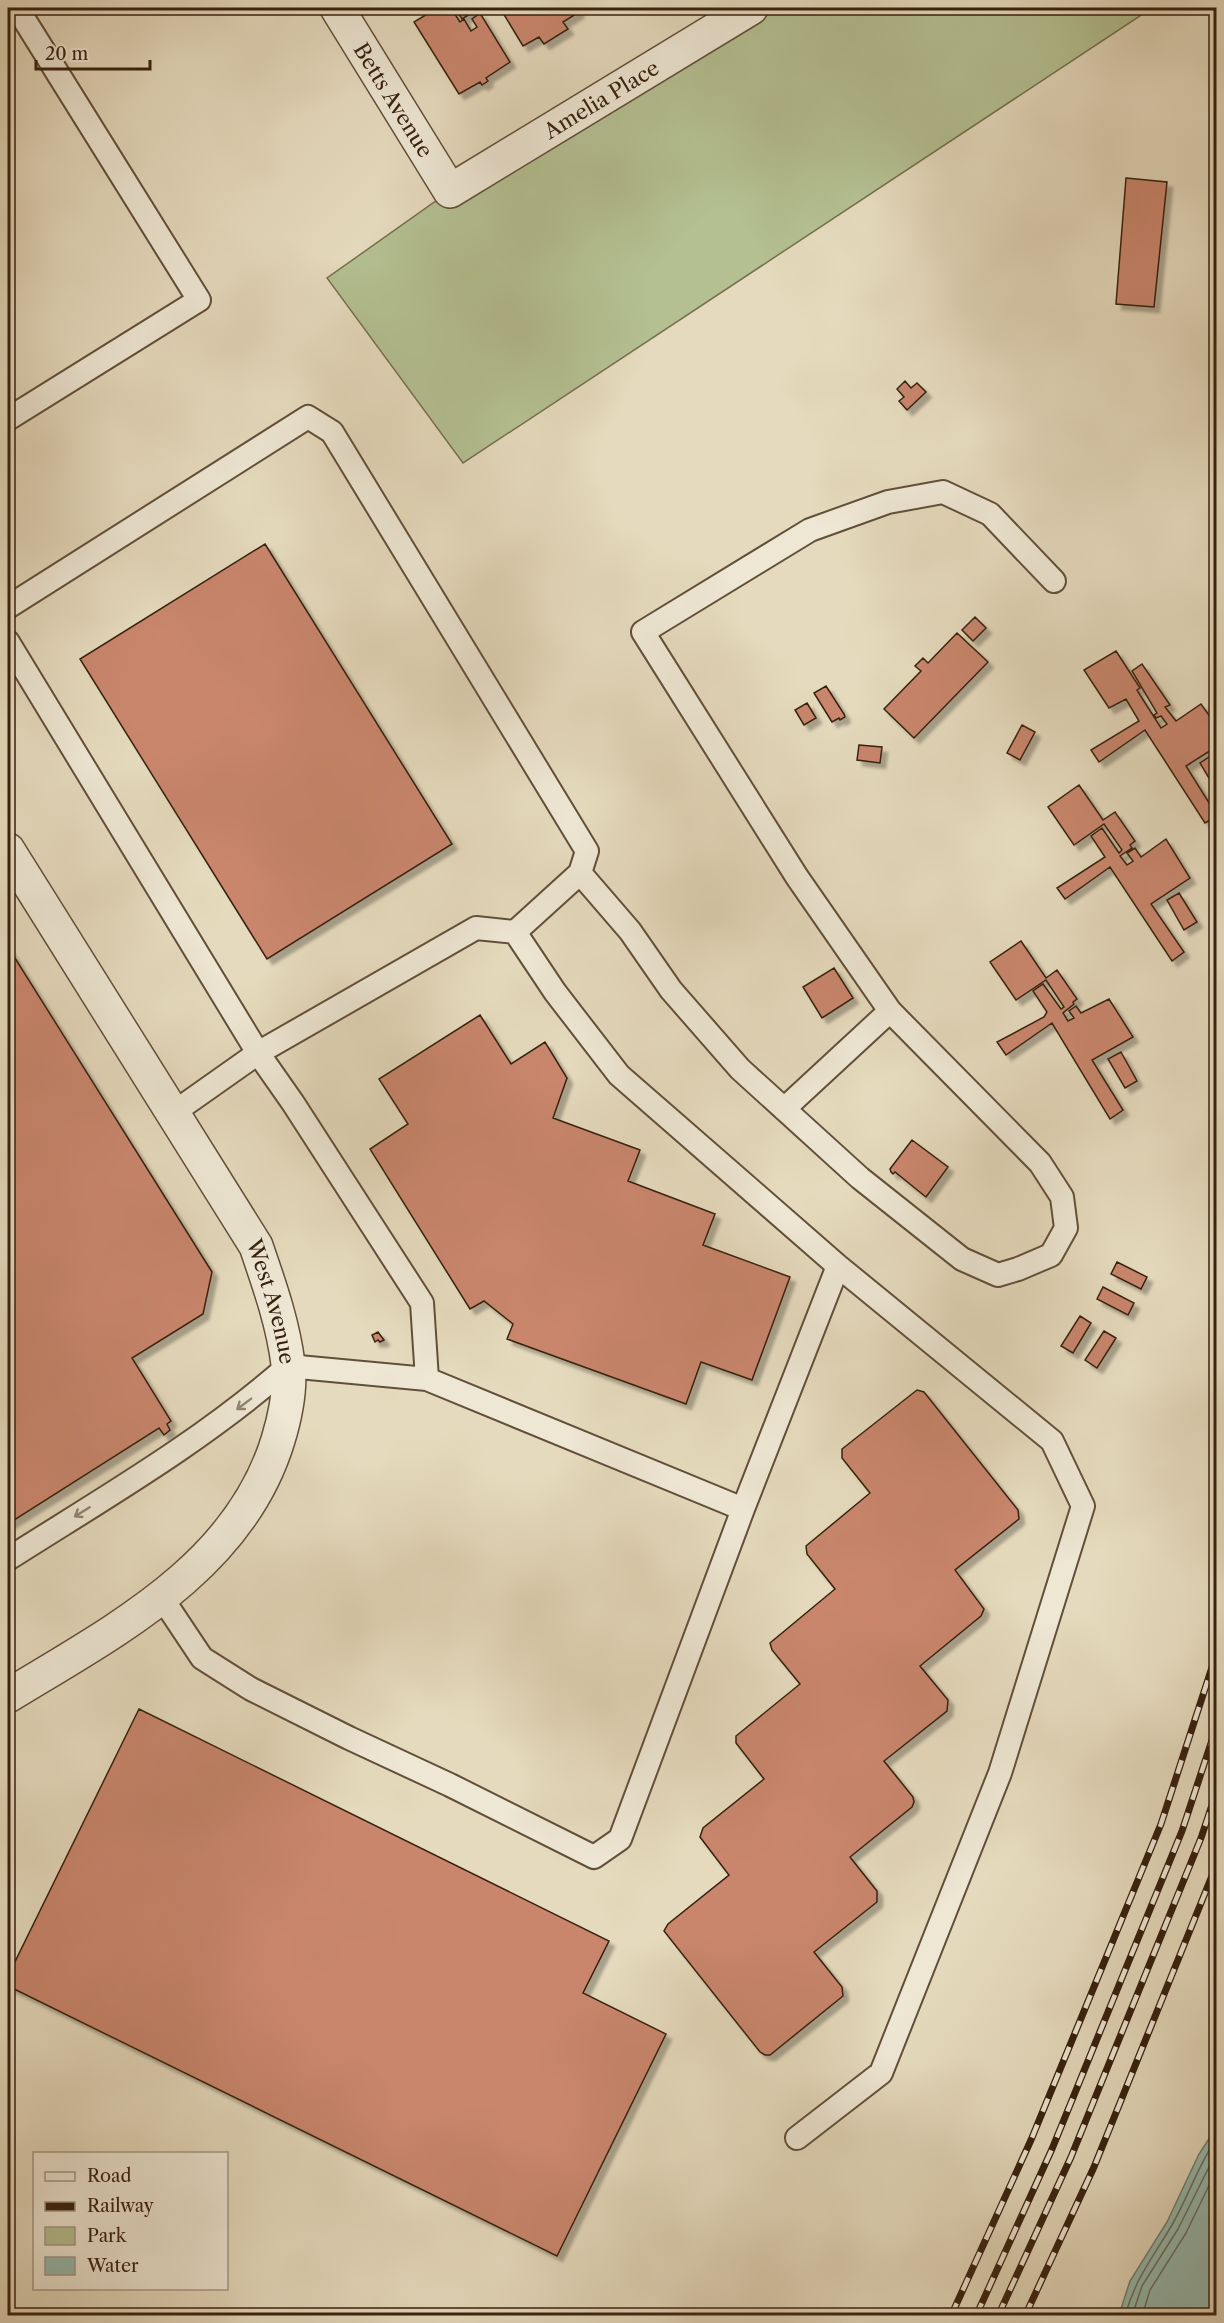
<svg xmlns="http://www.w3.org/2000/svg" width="1224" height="2323" viewBox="0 0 1224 2323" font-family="'Libre Caslon Text',serif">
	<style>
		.green { fill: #b4c092; stroke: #767050; stroke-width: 1.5 }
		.water { fill: #96bbb0; stroke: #707d6f; stroke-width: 1.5 }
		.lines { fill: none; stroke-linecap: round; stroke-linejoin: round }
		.shore { stroke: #666e5f; stroke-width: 1.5 }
		.building { fill: #c9866d; stroke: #37210e; stroke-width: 1.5; filter: url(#shadow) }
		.service-casing { stroke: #624f3a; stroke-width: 26 }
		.minor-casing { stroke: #624f3a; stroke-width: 36 }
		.service { stroke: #eee7d4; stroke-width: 22 }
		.minor { stroke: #eee7d4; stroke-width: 33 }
		.rail-casing { stroke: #37210e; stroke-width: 7 }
		.rail { stroke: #eee7d4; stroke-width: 4.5; stroke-dasharray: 14; stroke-linecap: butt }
		.oneway { stroke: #928471 }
		.labels { text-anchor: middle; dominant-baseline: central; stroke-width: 6; stroke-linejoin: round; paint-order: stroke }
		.street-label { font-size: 21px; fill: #37210e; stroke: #eee7d4 }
	</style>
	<defs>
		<filter id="shadow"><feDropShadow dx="5.5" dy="5.5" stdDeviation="1.5" flood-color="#0004"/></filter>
	</defs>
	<rect width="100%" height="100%" fill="#e5dabd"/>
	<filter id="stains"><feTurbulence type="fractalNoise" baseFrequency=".00333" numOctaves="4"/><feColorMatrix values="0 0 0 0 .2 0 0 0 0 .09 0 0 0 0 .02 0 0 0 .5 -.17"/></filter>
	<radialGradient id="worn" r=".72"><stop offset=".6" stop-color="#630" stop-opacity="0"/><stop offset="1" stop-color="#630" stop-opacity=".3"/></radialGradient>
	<path class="green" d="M749,8H1152L463,463L327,278L450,191Z"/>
	<path class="water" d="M1216,2128V2315H1119L1130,2281L1167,2222L1199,2154Z"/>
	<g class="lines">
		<path class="shore" d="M1125,2316C1135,2279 1153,2257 1172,2225C1188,2197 1198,2166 1216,2139
			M1132,2316L1142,2286L1178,2229L1216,2153
			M1142,2316L1150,2290L1186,2233L1216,2171"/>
	</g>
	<path class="building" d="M437,8H451L460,22L464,19L471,31L477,27L472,19L480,13L510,62L486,78L488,81L482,85L480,82L459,94L414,22Z
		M455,8H478V9L462,19Z
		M500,8H576L579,12L563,22L568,29L544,44L539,37L523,46Z
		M1126,178L1167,182L1154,307L1116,304Z
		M905,381L911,388L917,383L926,392L907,410L899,401L904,397L897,389Z
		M265,544L452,844L267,959L80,659Z
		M975,617L986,628L973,641L962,630Z
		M957,633L988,662L914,738L884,709L921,671L915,666L923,658L928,663Z
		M1116,651L1140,688L1137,690L1140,695L1161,728L1167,724L1161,716L1156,718L1154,715L1157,713L1132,671L1142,664L1170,705L1165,707L1176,721L1201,704L1216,725V747L1186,766L1216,814V826L1214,827L1210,820L1205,823L1145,730L1099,762L1091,750L1139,721L1126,699L1109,708L1084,670Z
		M826,686L844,714L845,717L840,720L839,718L832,722L814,693Z
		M807,703L816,718L804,725L795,710Z
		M1022,725L1035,732L1020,760L1007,753Z
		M859,745L882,747L880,763L857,760Z
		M1212,755L1216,763V790L1200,763Z
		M1079,785L1103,820L1115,812L1135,841L1130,845L1132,848L1120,856L1127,865L1133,861L1127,853L1135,848L1141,857L1166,839L1190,878L1151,904L1184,952L1172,961L1110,867L1065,899L1057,888L1105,857L1091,836L1102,828L1119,853L1122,850L1104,824L1074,845L1048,807Z
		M1179,893L1197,922L1184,930L1167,900Z
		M1021,941L1046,978L1057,970L1077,999L1073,1002L1074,1004L1063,1013L1068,1021L1074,1018L1069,1011L1076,1006L1081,1013L1109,999L1133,1037L1092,1060L1123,1110L1110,1119L1052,1023L1006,1055L997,1042L1044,1017L1047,1012L1033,991L1043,984L1061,1009L1064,1007L1046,980L1016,1000L990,962Z
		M8,947L212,1272L203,1314L132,1358L171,1421L167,1424L170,1430L164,1435L159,1428L8,1524Z
		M834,968L853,998L822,1018L803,987Z
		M480,1015L511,1064L545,1042L567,1078L553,1118L640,1150L628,1181L715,1214L703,1245L790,1277L752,1380L701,1362L686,1404L507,1339L513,1324L484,1301L470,1309L370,1149L408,1124L379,1079Z
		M1121,1052L1137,1081L1125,1088L1108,1059Z
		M912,1140L948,1167L926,1197L895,1172L893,1174L891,1172L890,1169Z
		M1117,1262L1147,1277L1141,1289L1111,1274Z
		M1103,1287L1134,1303L1128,1315L1097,1299Z
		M1080,1316L1091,1323L1073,1353L1061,1346Z
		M1104,1331L1116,1338L1097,1368L1085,1360Z
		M378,1332L384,1340L380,1342L378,1340L375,1342L372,1335Z
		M917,1390L924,1392L1018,1510L1019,1519L955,1570L984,1609L981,1616L920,1666L948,1700L947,1711L884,1761L913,1797L914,1802L912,1807L850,1857L877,1891V1902L814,1952L842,1987L843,1996L770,2055H765L760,2052L664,1931L668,1924L729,1875L700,1837L703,1828L764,1779L736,1743V1736L800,1684L772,1650L770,1643L835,1589L807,1554L806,1546L870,1493L842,1458V1449Z
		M139,1709L609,1941L583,1993L666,2034L557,2256L8,1986V1976Z"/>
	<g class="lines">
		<g class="service-casing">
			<path id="service" d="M8,419L199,300L17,8
				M8,607L308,417L332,432L587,851L580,873L515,932
				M8,642L258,1053L293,1103L422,1303L427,1379L288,1366C203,1441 104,1498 8,1559
				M580,873L630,931L671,990L740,1069L860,1178L962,1259L998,1275L1018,1269L1051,1255L1066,1228L1062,1197L1040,1163L890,1011L797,877L643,632L810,530L888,502L943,492L990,514L1054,581
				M784,1109L890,1011
				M173,1113L258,1053L476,928L515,932L555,992L619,1075L838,1266L1052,1441L1083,1506L1000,1773L881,2073L797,2138
				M427,1379L743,1509L838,1266
				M162,1598L202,1658L251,1689L349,1738L450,1785L594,1857L620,1839L743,1509"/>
		</g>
		<g class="minor-casing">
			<g id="minor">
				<path id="s1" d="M337,8L450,191L751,8"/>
				<path id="s2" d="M8,850L256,1246C269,1284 283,1323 288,1364C291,1388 285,1417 278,1440C239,1568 114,1631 8,1696"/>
			</g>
		</g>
		<use href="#service" class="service"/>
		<use href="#minor" class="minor"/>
		<g class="rail-casing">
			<path id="rail" d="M951,2316L1031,2140L1161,1824L1216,1655
				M976,2316L1052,2149L1182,1831L1216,1728
				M998,2316L1071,2157L1201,1838L1216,1793
				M1025,2316L1094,2167L1216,1866"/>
		</g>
		<use href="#rail" class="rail"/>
	</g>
	<defs><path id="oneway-shaft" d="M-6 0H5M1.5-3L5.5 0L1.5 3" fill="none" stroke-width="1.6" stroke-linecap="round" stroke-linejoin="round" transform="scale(1.5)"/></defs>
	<g class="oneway">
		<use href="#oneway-shaft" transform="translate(244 1404) rotate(143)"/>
		<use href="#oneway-shaft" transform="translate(82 1512) rotate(148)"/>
	</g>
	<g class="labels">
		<g class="street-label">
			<text stroke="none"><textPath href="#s1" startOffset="108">Betts Avenue</textPath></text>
			<text stroke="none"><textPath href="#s1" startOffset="392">Amelia Place</textPath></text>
			<text stroke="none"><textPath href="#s2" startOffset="525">West Avenue</textPath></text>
		</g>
	</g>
	<rect width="1224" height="2323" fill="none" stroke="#e5dabd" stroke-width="30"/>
	<rect x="9" y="9" width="1206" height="2305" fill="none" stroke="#37210e" stroke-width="3"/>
	<rect x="15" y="15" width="1194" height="2293" fill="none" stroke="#37210e" stroke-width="1.5"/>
	<rect x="33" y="2152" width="195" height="138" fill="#eee7d4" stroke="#a59885" stroke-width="1.5"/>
	<rect x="45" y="2172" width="30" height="9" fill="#eee7d4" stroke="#a59885" stroke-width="1.5"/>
	<text x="87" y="2182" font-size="18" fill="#37210e">Road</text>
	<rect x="45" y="2202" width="30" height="9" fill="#37210e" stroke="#a59885" stroke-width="1.5"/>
	<text x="87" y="2212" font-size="18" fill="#37210e">Railway</text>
	<rect x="45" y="2227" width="30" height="18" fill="#b4c092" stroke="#a59885" stroke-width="1.5"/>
	<text x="87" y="2242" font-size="18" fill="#37210e">Park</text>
	<rect x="45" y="2257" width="30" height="18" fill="#96bbb0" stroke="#a59885" stroke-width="1.5"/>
	<text x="87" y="2272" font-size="18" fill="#37210e">Water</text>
	<path d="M36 60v9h114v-9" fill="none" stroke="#37210e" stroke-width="3"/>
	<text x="45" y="60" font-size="18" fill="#37210e" stroke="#eee7d4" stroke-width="4.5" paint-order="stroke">20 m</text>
	<rect width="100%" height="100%" filter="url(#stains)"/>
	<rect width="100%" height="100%" fill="url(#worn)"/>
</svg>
